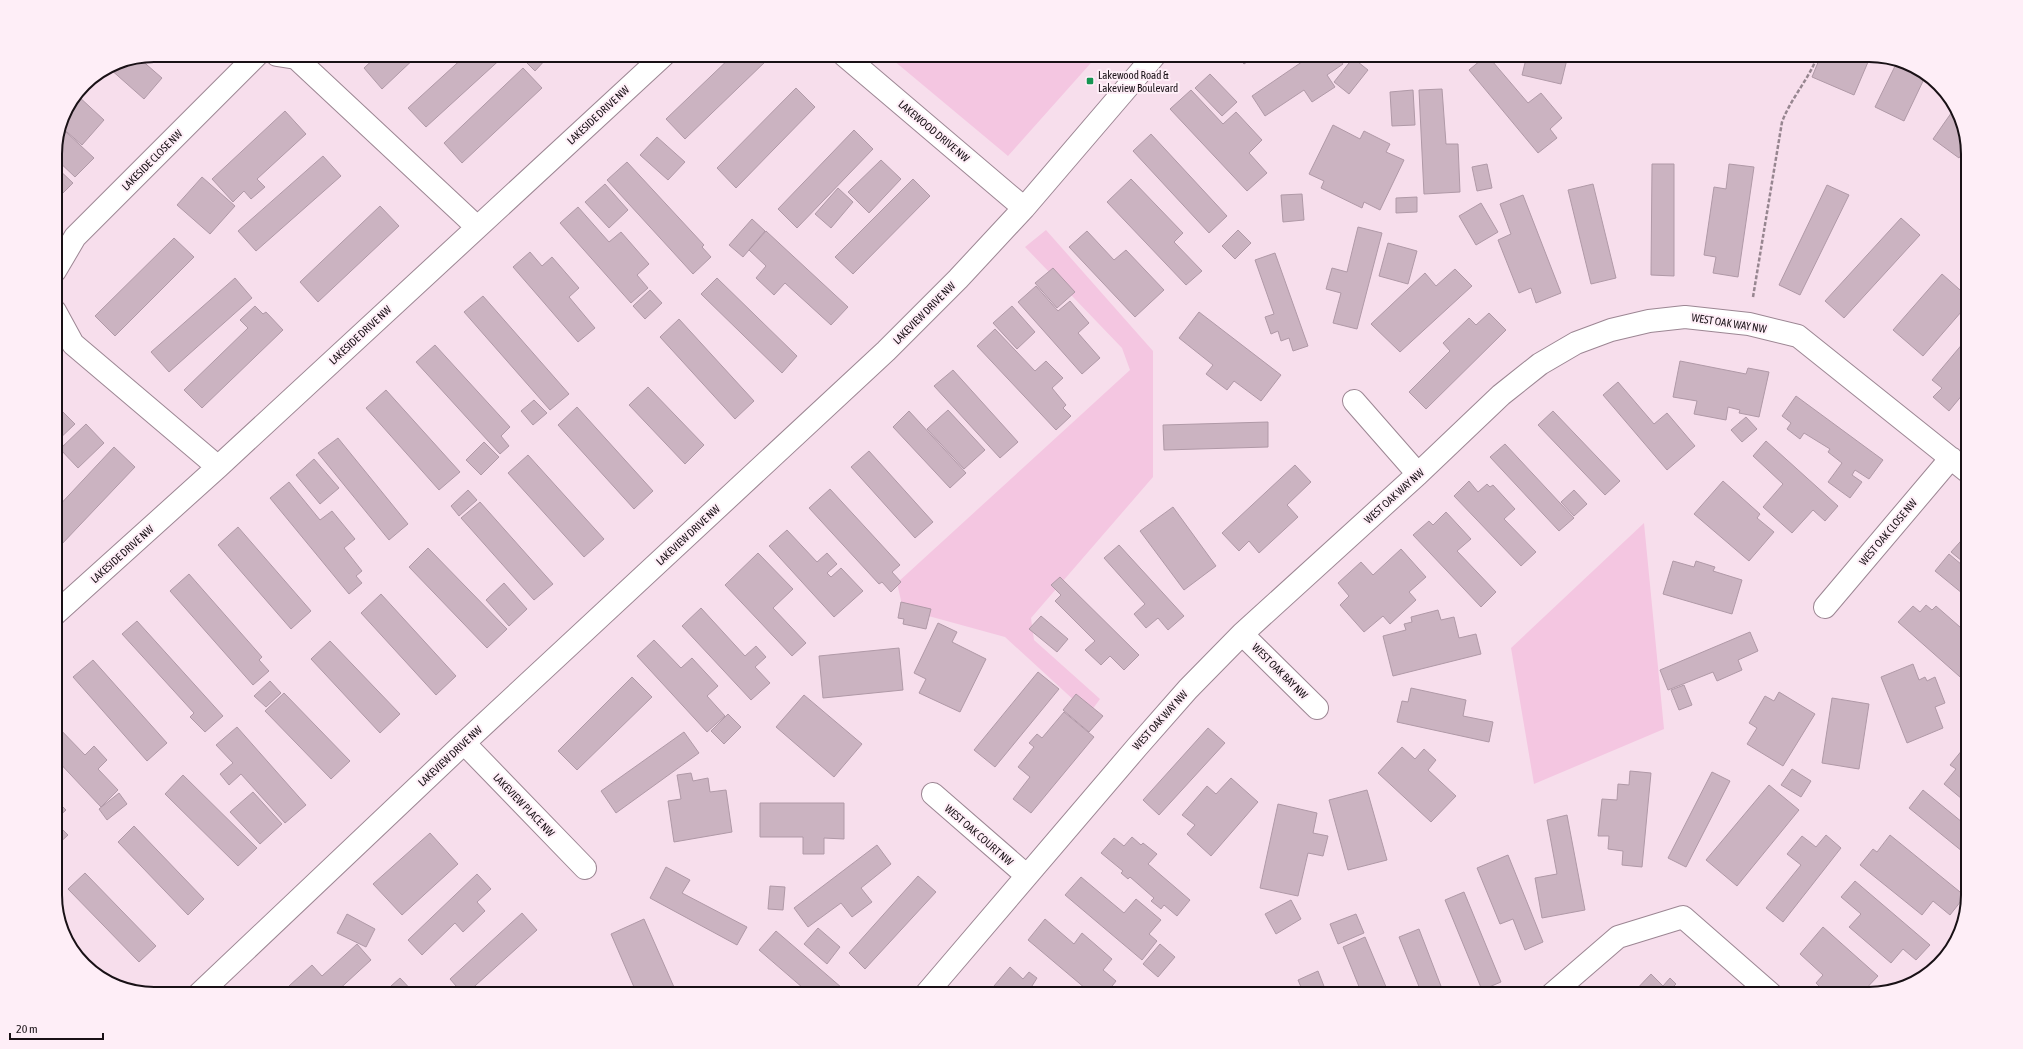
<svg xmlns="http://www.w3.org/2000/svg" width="2023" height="1049" viewBox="0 0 2023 1049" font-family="'Asap Condensed',sans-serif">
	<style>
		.green { fill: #f4c6e1 }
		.building { fill: #cbb3c1; stroke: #b099a7 }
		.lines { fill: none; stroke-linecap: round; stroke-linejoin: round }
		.minor-casing { stroke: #9c8693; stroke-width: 24 }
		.path { stroke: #978690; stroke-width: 2.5; stroke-dasharray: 4 2; stroke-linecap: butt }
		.minor { stroke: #fff; stroke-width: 22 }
		.poi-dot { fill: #159552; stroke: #feeef7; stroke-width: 1.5 }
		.labels { text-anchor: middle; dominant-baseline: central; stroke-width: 4; stroke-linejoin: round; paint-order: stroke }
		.poi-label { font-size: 11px; fill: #191116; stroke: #feeef7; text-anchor: start }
		.street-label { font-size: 11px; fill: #191116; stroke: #feeef7 }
		.rim { fill: none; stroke: #191116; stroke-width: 2 }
	</style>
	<rect width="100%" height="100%" fill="#f7deec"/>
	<path class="green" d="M887,55H1098L1008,156Z
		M1046,230L1153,351V477L1031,618L1034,640L1100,699L1089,714L1005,637L903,609L897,583L1130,370L1122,348L1025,247Z
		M1644,523L1664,729L1534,784L1511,648Z"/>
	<path class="building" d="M157,55L151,62L145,57L154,55Z
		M378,55H418L382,89L364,68Z
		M466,55H505L426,127L408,108Z
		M525,55H544L547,58L535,71L522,58Z
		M733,55H761L766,61L685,139L666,119Z
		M1237,55H1257L1244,64Z
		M1312,55H1337L1343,64L1327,75L1335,87L1312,102L1304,90L1265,116L1252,96Z
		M1487,55L1528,103L1541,93L1562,118L1550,129L1557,138L1538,153L1469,70Z
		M1527,55H1568L1561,84L1522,75Z
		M1821,55H1855L1868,62L1854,95L1812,77Z
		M139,58L162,78L144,99L109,68L117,62Z
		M1353,58L1368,70L1349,94L1334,82Z
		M1897,62L1912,65L1925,77L1904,121L1875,107Z
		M523,68L542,88L462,163L444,143Z
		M1210,74L1237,102L1222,116L1195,88Z
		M796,88L815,107L736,188L717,168Z
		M1442,89L1446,144H1458L1460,192L1424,194L1419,90Z
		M1191,90L1223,124L1236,112L1262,140L1249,153L1267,173L1247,191L1170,109Z
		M1413,90L1415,125L1392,126L1390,92Z
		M77,95L104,120L82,145L60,126L63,116Z
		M1954,109L1967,146L1959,158L1933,139Z
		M285,111L306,134L257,179L265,187L251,199L244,191L233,202L212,179Z
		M1333,125L1360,139L1364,131L1390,144L1386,152L1404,160L1380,210L1364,202L1362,208L1321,188L1324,181L1309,174Z
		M854,130L873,149L797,228L778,209Z
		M66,132L94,158L75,177L55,158L57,142Z
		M1151,134L1227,216L1209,233L1133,151Z
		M657,137L685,162L668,180L640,155Z
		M323,156L341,176L256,251L238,231Z
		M881,160L901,179L869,213L848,192Z
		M627,162L704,245L702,247L711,257L693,274L607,180Z
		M1487,164L1492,188L1477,191L1472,167Z
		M1652,164H1674V276L1651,275Z
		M1729,164L1754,167L1738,277L1713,273L1716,257L1704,255L1714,187L1726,189Z
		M55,166L73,183L55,201Z
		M202,177L235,206L210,234L177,205Z
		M913,179L930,196L853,274L835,257Z
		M1131,179L1183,233L1174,242L1202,271L1186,285L1107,202Z
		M605,184L628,210L609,228L585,202Z
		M1593,184L1616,278L1591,284L1568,190Z
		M1827,185L1849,195L1800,295L1779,285Z
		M838,188L853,202L831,228L815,214Z
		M1302,194L1304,220L1283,222L1281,195Z
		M1523,195L1561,293L1536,303L1531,288L1519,293L1498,240L1511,234L1500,204Z
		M1417,197V212L1396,213V198Z
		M1481,203L1498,232L1476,245L1459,216Z
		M380,206L399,226L318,302L300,282Z
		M578,207L609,242L621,232L649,264L637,275L648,288L631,303L560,223Z
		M1901,218L1920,235L1844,318L1825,301Z
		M752,219L765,231L743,257L729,245Z
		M1358,227L1382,233L1357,329L1333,323L1341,293L1326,289L1332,268L1347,272Z
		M1238,230L1251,243L1235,259L1222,246Z
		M766,231L848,307L831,325L785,283L774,295L756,278L766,266L749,250Z
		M1087,231L1114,260L1126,250L1164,290L1135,317L1069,247Z
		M174,238L194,257L115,336L95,316Z
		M1388,243L1417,251L1408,284L1379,276Z
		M530,252L542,266L552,257L579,288L569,297L595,328L578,342L513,267Z
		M1275,253L1308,346L1293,351L1289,338L1281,341L1278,331L1271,334L1265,317L1274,314L1255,260Z
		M1053,268L1075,292L1057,308L1035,283Z
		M1455,269L1472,286L1400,352L1371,324L1425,273L1436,286Z
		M1942,274L1968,297V304L1923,356L1893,330Z
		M235,278L252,298L169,372L151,352Z
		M717,278L797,356L782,373L701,294Z
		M1036,286L1058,311L1070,301L1089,323L1078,333L1100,358L1082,374L1018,302Z
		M650,290L662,303L645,319L633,306Z
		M483,296L569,394L550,410L464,312Z
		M255,306L263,314L266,312L283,330L202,408L184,390L248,328L240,320Z
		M1012,306L1035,332L1017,349L993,323Z
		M1199,312L1281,375L1261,401L1234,381L1227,390L1206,374L1213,365L1179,338Z
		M1489,313L1506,330L1426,409L1409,392L1450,351L1443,343L1469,318L1476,325Z
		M679,319L754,401L735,419L660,337Z
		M995,329L1035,371L1046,361L1063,378L1052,388L1066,405L1063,408L1071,416L1056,430L977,346Z
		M1964,342L1968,345V388L1949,411L1933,397L1942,388L1932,380Z
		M435,345L510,427L501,436L509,446L500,454L416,362Z
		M1680,361L1746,374L1748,368L1769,372L1759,417L1739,413L1740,410L1728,407L1726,420L1694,414L1697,401L1673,397Z
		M953,370L1018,442L1000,458L934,386Z
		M1618,382L1654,424L1667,413L1695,446L1667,470L1603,395Z
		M648,387L704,445L685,464L629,405Z
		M386,390L460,472L439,490L366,408Z
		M1796,396L1883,460L1869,479L1855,470L1852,475L1862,482L1850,498L1828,482L1842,463L1828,452L1830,449L1804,433L1800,439L1787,429L1791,423L1782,416Z
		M534,400L547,413L533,425L521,411Z
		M55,404L75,424L55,443Z
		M577,407L653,491L634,509L558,425Z
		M948,410L985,450L964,469L927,429Z
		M909,411L966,473L950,488L893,427Z
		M1553,411L1620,481L1605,495L1538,425Z
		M1746,417L1757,429L1742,442L1731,430Z
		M1268,422V447L1164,450L1163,425Z
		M86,424L104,443L78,468L60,449Z
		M338,438L408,524L389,540L318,453Z
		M1766,441L1838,506L1825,521L1813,510L1792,533L1763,507L1783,484L1753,456Z
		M484,442L499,457L481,475L466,460Z
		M1505,444L1574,518L1559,531L1490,457Z
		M114,447L135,467L60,546L55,542V510Z
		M869,451L933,522L915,538L851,467Z
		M528,455L604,539L584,557L508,473Z
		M314,459L339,488L320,504L296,475Z
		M1295,465L1311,482L1287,505L1298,517L1259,553L1249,541L1239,551L1222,533Z
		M1469,481L1478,492L1487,484L1490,487L1493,485L1515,509L1504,519L1536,552L1521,566L1454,496Z
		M1723,481L1760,514L1757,518L1774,532L1749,561L1694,514Z
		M289,482L320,520L332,511L355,539L344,548L362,571L356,576L362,583L349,594L270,498Z
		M830,489L900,565L892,572L901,582L891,592L882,582L879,584L809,508Z
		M468,490L477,500L459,516L451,506Z
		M1574,490L1587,504L1574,516L1561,502Z
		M480,502L553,584L534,600L461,518Z
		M1173,507L1216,566L1184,590L1140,531Z
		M1446,512L1471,539L1457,551L1496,592L1481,607L1413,535L1429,521L1433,525Z
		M238,527L311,611L291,629L218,545Z
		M787,530L817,562L827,553L837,564L827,573L831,577L841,568L863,591L834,617L769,546Z
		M1968,533V566L1951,552Z
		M1119,545L1184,616L1168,630L1158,618L1146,628L1134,614L1145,604L1104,558Z
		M428,548L507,629L487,648L409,567Z
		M1401,549L1426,577L1409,592L1416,600L1390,624L1383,616L1364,632L1340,605L1349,596L1338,583L1361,562L1373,575Z
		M758,553L793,589L773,608L806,643L792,656L725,585Z
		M1949,554L1968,570V598L1935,571Z
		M1673,561L1694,567L1696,561L1715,567L1713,571L1742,580L1732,614L1663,594Z
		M189,574L262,657L259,660L269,671L253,685L170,591Z
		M1060,577L1139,655L1124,670L1110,656L1101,665L1085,650L1095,641L1055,601L1061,595L1051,585Z
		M504,583L527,609L509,626L486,600Z
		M381,594L456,676L436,695L361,613Z
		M901,602L931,609L926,629L903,624L904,619L898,618Z
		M1926,605L1932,610L1936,606L1968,634V642L1962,648L1968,653V684L1898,622L1913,606L1920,612Z
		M701,608L745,656L756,646L766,657L755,667L770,683L751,700L682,626Z
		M1438,610L1441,620L1454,617L1459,638L1476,634L1481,654L1393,676L1383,636L1406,630L1404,624L1412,622L1411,617Z
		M1041,616L1068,639L1057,652L1029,629Z
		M137,621L223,716L205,732L190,717L194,713L122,634Z
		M938,623L957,632L952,642L986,659L960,712L919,693L926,679L914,673Z
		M1750,632L1758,651L1738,660L1742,670L1717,681L1713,672L1668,690L1660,670Z
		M654,640L681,668L692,658L718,686L707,696L725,716L707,732L637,656Z
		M330,641L400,714L380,733L311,659Z
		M899,648L903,690L823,698L819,656Z
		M93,660L167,743L147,761L73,677Z
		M1913,664L1919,680L1925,677L1927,681L1935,677L1945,703L1935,707L1943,728L1907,743L1881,677Z
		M1038,672L1059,689L995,767L974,750Z
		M632,677L652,697L577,770L558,751Z
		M270,681L281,693L266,707L254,696Z
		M1684,685L1692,705L1679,710L1671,690Z
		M1411,688L1466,700L1463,716L1493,722L1489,742L1397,722L1402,701L1408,702Z
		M1779,692L1815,714L1783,766L1747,744L1757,728L1749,723L1765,696L1774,701Z
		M284,693L350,761L331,779L265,711Z
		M1076,694L1103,716L1089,732L1063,710Z
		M804,695L862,744L834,777L776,727Z
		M1832,698L1869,704L1859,769L1822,763Z
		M1064,712L1094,737L1031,813L1013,799L1030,777L1018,767L1034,747L1029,743L1037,734L1042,738Z
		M728,714L741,727L724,744L711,731Z
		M55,724L85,755L94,746L107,760L98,769L118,790L101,807L55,758Z
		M237,727L306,805L285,823L241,774L229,785L220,774L233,763L216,745Z
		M1208,728L1225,743L1159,815L1143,800Z
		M684,732L699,753L616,813L601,791Z
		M1402,747L1415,759L1424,749L1436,760L1428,770L1456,796L1431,822L1378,773Z
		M1963,749L1968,753V804L1944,784L1956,769L1950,765Z
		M1792,769L1811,781L1801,797L1781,785Z
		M1630,771L1651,773L1642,867L1622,865L1623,851L1608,849L1609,836H1598L1602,799L1617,800L1618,784L1629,785Z
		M1712,772L1730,781L1686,867L1668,858Z
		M691,773L693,781L708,778L710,792L726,790L732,832L674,842L668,801L681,799L677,775Z
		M183,775L257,848L238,866L165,794Z
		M1231,778L1258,802L1211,856L1187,834L1195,825L1182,815L1207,786L1216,794Z
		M1769,785L1799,810L1737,886L1706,860Z
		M1367,790L1387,860L1348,870L1329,800Z
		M1923,790L1968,827V856L1909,808Z
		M253,792L282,824L260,844L230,812Z
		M119,793L127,804L107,820L99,809Z
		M55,799L66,810L55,820Z
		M760,803H844V839L824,838V854H803V837H760Z
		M1278,804L1317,813L1313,833L1328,836L1323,856L1308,853L1298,896L1260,888Z
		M1567,815L1585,910L1542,918L1535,878L1557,874L1547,820Z
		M55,822L68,835L55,847Z
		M134,826L204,899L188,915L118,842Z
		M430,833L458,864L402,915L373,884Z
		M1826,835L1841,848L1783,922L1766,908L1801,865L1787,854L1802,836L1816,847Z
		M1890,835L1965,896L1950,915L1933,901L1922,915L1860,865L1873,849L1877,852Z
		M1132,837L1141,845L1143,843L1157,854L1148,864L1190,900L1177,916L1164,905L1161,909L1151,901L1154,898L1130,877L1128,879L1121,873L1123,871L1101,853L1114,838L1124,846Z
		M877,845L891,864L861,888L872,902L852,917L841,903L808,927L794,908Z
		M1508,855L1543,942L1525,950L1513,919L1500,924L1477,868Z
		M666,867L690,880L682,893L747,927L737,945L650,898Z
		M85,873L156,946L139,962L68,889Z
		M477,874L491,889L477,902L485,911L463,932L455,923L422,955L408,940Z
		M918,876L936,892L865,969L849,953Z
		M1081,877L1124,913L1136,899L1161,920L1149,934L1157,941L1142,960L1065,895Z
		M1855,881L1930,945L1916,960L1903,949L1891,963L1849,927L1861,914L1841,897Z
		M770,886L785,887L783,910L768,909Z
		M1464,892L1501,982L1482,990L1445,900Z
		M1291,900L1301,919L1276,934L1265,914Z
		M522,913L537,930L466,994H463L450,979Z
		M347,914L375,929L366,947L337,933Z
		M1356,914L1364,933L1338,944L1330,924Z
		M644,919L677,994H637L611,934Z
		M1045,919L1074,944L1082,933L1112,959L1103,970L1116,981L1106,994H1092L1028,940Z
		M1823,927L1878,976L1861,994H1827L1816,983L1823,975L1800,954Z
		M818,928L840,947L827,964L804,944Z
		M1419,929L1444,994H1422L1399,937Z
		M776,931L849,994H810L759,950Z
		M1365,937L1389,994H1362L1343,947Z
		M357,944L371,960L334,994H296L289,986L312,965L322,976Z
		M1160,944L1175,957L1158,977L1143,964Z
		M1010,967L1023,979L1029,972L1037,978L1032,986L1042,994H1004L994,986Z
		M1318,971L1327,994H1304L1298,980Z
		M1651,974L1663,986L1670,978L1676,984L1666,994H1632Z
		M400,978L415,994H382Z
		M550,988L572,994H548Z
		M746,989L752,994H742Z"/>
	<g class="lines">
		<g class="minor-casing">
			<path id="minor" d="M277,55L296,58L477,227
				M844,55L1024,208
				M55,271L75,237L257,55
				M55,311L73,344L218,467
				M1354,401L1418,474
				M1825,607L1951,458
				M55,614L218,467L664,55
				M1242,634L1317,708
				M464,743L585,868
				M933,794L1026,875
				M199,994L464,743L886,351L958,279L1024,208L1155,55
				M926,994L1137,747L1188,689L1242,634L1418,474L1501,395L1540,364L1576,343L1611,330L1649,321L1685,317L1749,324L1798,336L1968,472
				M1552,994L1618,937L1683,917L1771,994"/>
		</g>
		<path class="path" d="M1753,297L1782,122C1791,98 1809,79 1818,55"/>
		<use href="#minor" class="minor"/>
	</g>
	<rect class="poi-dot" x="1086" y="77" width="8" height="8" rx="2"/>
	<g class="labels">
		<g class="poi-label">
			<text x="1098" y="75">Lakewood Road &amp;<tspan x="1098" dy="13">Lakeview Boulevard</tspan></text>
		</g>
		<g class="street-label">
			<text transform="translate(598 115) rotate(-43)">LAKESIDE DRIVE NW</text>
			<text transform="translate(934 131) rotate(40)">LAKEWOOD DRIVE NW</text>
			<text transform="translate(152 160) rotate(-45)">LAKESIDE CLOSE NW</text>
			<text transform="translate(924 313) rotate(-45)">LAKEVIEW DRIVE NW</text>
			<text transform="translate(1729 323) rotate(9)">WEST OAK WAY NW</text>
			<text transform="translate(360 335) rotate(-43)">LAKESIDE DRIVE NW</text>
			<text transform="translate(1394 496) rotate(-42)">WEST OAK WAY NW</text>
			<text transform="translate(1888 532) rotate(-50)">WEST OAK CLOSE NW</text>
			<text transform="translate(688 535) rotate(-43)">LAKEVIEW DRIVE NW</text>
			<text transform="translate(122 554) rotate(-42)">LAKESIDE DRIVE NW</text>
			<text transform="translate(1280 671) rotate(45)">WEST OAK BAY NW</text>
			<text transform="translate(1160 720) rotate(-48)">WEST OAK WAY NW</text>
			<text transform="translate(450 756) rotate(-43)">LAKEVIEW DRIVE NW</text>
			<text transform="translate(524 805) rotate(46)">LAKEVIEW PLACE NW</text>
			<text transform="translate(979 835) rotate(41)">WEST OAK COURT NW</text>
		</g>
	</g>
	<path d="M0 0H2023V1049H0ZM154 62H1869A92 92 0 0 1 1961 154V895A92 92 0 0 1 1869 987H154A92 92 0 0 1 62 895V154A92 92 0 0 1 154 62Z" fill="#feeef7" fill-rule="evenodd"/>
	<path class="rim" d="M154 62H1869A92 92 0 0 1 1961 154V895A92 92 0 0 1 1869 987H154A92 92 0 0 1 62 895V154A92 92 0 0 1 154 62Z"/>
	<path d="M10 1033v6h93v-6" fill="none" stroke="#191116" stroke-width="2"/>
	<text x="16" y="1033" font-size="12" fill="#191116" stroke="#feeef7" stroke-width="3" paint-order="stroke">20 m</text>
</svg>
